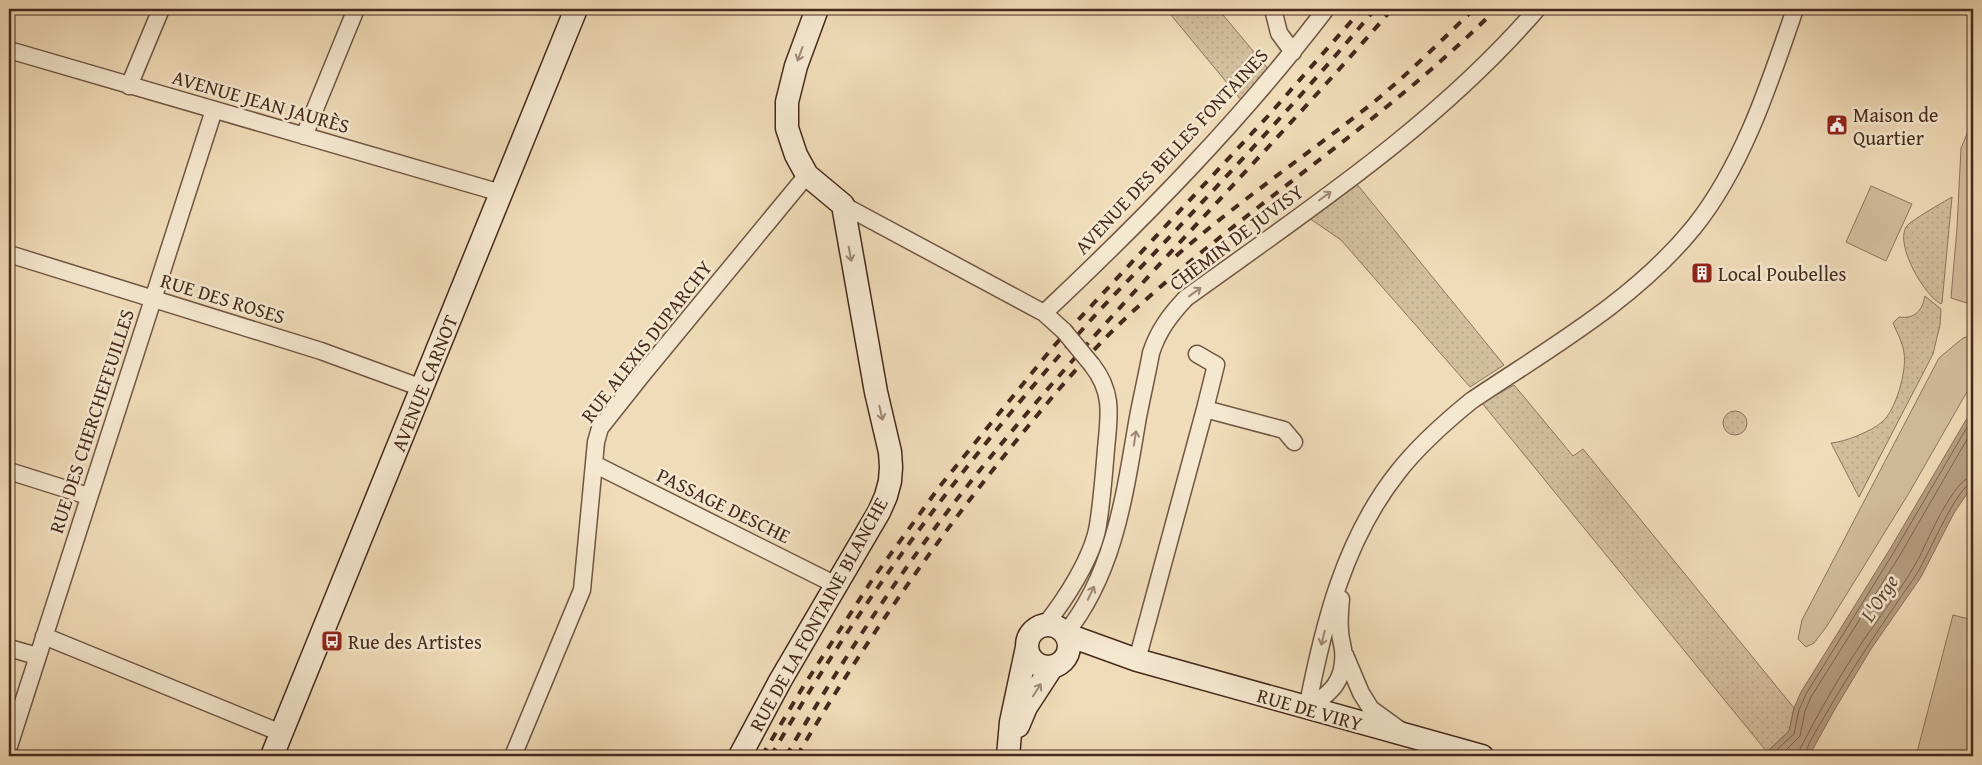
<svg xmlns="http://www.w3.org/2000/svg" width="1982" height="765" viewBox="0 0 1982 765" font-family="'Gentium Book Plus',serif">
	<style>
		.grass { fill: url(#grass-dots); stroke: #8c745c }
		.garden { fill: #d3be9d; stroke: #8c745c }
		.water { fill: #b69f83; stroke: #89705a }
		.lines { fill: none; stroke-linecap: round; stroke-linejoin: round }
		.shore { stroke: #7e6450; stroke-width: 1 }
		.street-casing { stroke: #705643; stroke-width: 19 }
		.secondary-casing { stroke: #46291c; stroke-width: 25 }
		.street { stroke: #f5e8d1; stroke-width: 16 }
		.secondary { stroke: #f5e8d1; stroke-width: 22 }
		.rail { stroke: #46291c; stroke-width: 4; stroke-dasharray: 9 9; stroke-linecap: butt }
		.street-bridge-casing { stroke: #705643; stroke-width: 19; stroke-linecap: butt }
		.street-bridge { stroke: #f5e8d1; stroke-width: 16 }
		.oneway { stroke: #9e8876 }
		.labels { text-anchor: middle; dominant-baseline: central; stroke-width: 5; stroke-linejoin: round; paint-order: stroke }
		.street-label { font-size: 20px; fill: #46291c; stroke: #f5e8d1 }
		.poi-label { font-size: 20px; fill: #46291c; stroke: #f5e8d1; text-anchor: start }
		.water-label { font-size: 21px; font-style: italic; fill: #624636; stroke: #f5e8d1 }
	</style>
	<defs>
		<pattern id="grass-dots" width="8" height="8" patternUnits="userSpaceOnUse" patternTransform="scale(1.25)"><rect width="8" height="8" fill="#d3be9d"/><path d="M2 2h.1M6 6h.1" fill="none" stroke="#b6a387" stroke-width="1.8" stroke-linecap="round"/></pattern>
	</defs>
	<rect width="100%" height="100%" fill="#f0dcb8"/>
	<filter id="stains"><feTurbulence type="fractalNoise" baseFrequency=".004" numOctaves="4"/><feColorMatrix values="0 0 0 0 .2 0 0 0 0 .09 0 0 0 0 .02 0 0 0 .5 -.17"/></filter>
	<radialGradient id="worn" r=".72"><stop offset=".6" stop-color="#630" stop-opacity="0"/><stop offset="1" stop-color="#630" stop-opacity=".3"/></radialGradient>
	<path class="grass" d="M1166,9H1218L1269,70L1242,101Z
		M1356,183L1504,365L1470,387L1341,240L1309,218Z
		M1952,197L1942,303L1941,304C1925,296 1895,246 1906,227C1911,220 1942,203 1952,197Z
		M1925,296L1941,309L1940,325L1933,354L1859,497L1831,443C1845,442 1872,431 1882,422C1896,410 1907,371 1904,353C1903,343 1897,333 1893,323L1899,317C1915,319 1922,311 1925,296Z
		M1514,385L1573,456L1583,449L1794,708L1789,731L1767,752L1482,403Z
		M1723 423a12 12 0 1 1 24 0a12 12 0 1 1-24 0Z"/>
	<path class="garden" d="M1973,120V305L1951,298L1957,228L1961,148Z
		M1871,186L1912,204L1886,261L1846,242Z
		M1973,335V377L1968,390L1909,493L1827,626L1814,643L1806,647L1798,639L1802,620L1939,358L1963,338Z
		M1953,615L1973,620V756H1916Z"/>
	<path class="water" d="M1973,408V485L1954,513L1921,577L1871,649L1835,709L1809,756H1763L1789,731L1794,708L1801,692L1890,549Z"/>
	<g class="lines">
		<path class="shore" d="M1770,756L1794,734L1799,710L1806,694L1894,552L1973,417
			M1780,756L1800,736L1805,711L1811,697L1900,555L1973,429
			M1799,756L1800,749C1819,712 1840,675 1863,641C1882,613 1904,586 1920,556C1928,539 1955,477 1973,476
			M1805,756C1807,744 1817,730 1823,719C1851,670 1882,624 1914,578C1926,562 1957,484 1973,482"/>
		<g class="street-casing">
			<path id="street" d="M1273,9L1279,33L1293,52
				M9,50L501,193
				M129,86L161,9
				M304,136L356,9
				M843,205L1044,313L1064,331
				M9,254L321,351L422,388
				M1044,313C1145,218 1242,119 1326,9
				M1197,354L1216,365L1205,409
				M594,464L836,585
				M9,471L88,496
				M1045,625C1065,600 1093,557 1098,525C1102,500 1104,474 1106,449C1109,416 1114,393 1092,365
				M1065,634C1115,573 1125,492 1138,417C1142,396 1147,375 1151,353C1158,331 1170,315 1186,298C1308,210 1438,124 1537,9
				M44,636L281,733
				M9,648L37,656
				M1345,655L1361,693L1371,709L1400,730
				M1137,660L1205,409L1284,430L1294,442
				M1307,709C1323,626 1344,540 1398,472C1419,445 1444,423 1471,401C1548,349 1634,301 1694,227C1743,166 1770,82 1795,9
				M1307,709C1331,693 1346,681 1343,649C1342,643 1340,637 1340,630C1339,620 1340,609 1341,599
				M9,746L214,110
				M513,756L582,590L596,442L600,428L642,375L807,175"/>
		</g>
		<g class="secondary-casing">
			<path id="secondary" d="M1027 646a21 21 0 1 1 42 0a21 21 0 1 1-42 0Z
				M1065,634L1137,660L1482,756
				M1018,726L1026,707L1052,667
				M272,756L576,9
				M740,756L780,681L879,512L886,496L890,481L891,467L890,452L876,392L843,205L807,175L796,155L787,128V102L796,66L817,9
				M1008,756L1011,722L1027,647"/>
		</g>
		<use href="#street" class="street"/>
		<use href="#secondary" class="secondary"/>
		<path class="rail" d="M1176,256C1239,201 1308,154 1374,102C1409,73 1441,41 1474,9
			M762,756L803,687L874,577L940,486L1053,347L1268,116L1362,9
			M771,756C859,603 964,462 1081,331C1108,300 1137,272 1164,243C1236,166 1308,90 1375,9
			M786,756C839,666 896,577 961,494C1094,324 1251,173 1392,9
			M797,756C862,646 935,541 1016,441C1052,397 1088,353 1130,314C1247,206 1384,122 1496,9"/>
		<g class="street-bridge-casing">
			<path id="street-bridge" d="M1064,331L1092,365"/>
		</g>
		<use href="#street-bridge" class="street-bridge"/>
	</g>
	<defs><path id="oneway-shaft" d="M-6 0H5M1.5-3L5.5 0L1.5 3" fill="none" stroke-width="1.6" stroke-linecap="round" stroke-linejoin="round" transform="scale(1.25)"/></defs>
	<g class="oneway">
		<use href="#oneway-shaft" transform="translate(800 54) rotate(110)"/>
		<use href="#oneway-shaft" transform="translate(1325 196) rotate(-36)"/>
		<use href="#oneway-shaft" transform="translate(850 254) rotate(80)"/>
		<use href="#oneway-shaft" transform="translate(1195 292) rotate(-36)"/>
		<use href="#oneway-shaft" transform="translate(881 413) rotate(77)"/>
		<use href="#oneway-shaft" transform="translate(1135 438) rotate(-81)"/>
		<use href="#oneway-shaft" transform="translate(1091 593) rotate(-65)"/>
		<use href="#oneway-shaft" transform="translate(1323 638) rotate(104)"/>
		<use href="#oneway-shaft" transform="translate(1037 690) rotate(-57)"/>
	</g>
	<defs>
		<g id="civic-square" transform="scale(1.125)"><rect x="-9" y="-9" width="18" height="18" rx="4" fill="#8f2418" stroke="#f5e8d1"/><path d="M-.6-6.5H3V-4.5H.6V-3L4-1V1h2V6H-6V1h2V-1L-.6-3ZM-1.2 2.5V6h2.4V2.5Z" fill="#fff"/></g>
		<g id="building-square" transform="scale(1.125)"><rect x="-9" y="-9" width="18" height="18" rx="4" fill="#8f2418" stroke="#f5e8d1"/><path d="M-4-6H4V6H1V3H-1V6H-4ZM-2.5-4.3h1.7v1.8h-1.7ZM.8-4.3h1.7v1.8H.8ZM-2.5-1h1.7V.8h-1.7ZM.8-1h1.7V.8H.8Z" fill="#fff"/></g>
		<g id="bus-square" transform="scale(1.125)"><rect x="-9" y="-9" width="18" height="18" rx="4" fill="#8f2418" stroke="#f5e8d1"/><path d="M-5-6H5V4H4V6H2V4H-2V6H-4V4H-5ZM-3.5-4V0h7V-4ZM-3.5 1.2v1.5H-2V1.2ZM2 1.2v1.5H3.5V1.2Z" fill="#fff"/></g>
	</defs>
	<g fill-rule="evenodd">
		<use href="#civic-square" x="1837" y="125"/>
		<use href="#building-square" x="1702" y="273"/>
		<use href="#bus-square" x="332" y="641"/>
	</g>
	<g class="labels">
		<g class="street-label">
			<text transform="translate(261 101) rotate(16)">AVENUE JEAN JAURÈS</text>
			<text transform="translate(1171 151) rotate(-47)">AVENUE DES BELLES FONTAINES</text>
			<text transform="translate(1236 237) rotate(-37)">CHEMIN DE JUVISY</text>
			<text transform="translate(223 298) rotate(17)">RUE DES ROSES</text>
			<text transform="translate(646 341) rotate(-52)">RUE ALEXIS DUPARCHY</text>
			<text transform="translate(424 383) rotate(-68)">AVENUE CARNOT</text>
			<text transform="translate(91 421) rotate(-72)">RUE DES CHERCHEFEUILLES</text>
			<text transform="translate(724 505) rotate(26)">PASSAGE DESCHE</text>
			<text transform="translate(818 614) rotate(-61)">RUE DE LA FONTAINE BLANCHE</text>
			<text transform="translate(1310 709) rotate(16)">RUE DE VIRY</text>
		</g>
		<g class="poi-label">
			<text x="1853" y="114">Maison de<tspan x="1853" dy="23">Quartier</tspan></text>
			<text x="1718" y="273">Local Poubelles</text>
			<text x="348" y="641">Rue des Artistes</text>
		</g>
		<g class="water-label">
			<text transform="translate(1879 598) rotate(-57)">L'Orge</text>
		</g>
	</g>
	<rect width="1982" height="765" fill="none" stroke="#f0dcb8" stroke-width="30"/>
	<rect x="10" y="10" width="1962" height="745" fill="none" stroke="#46291c" stroke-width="2.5"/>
	<rect x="15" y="15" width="1952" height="735" fill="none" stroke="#46291c"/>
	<rect width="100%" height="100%" filter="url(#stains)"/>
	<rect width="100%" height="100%" fill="url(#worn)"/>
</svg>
